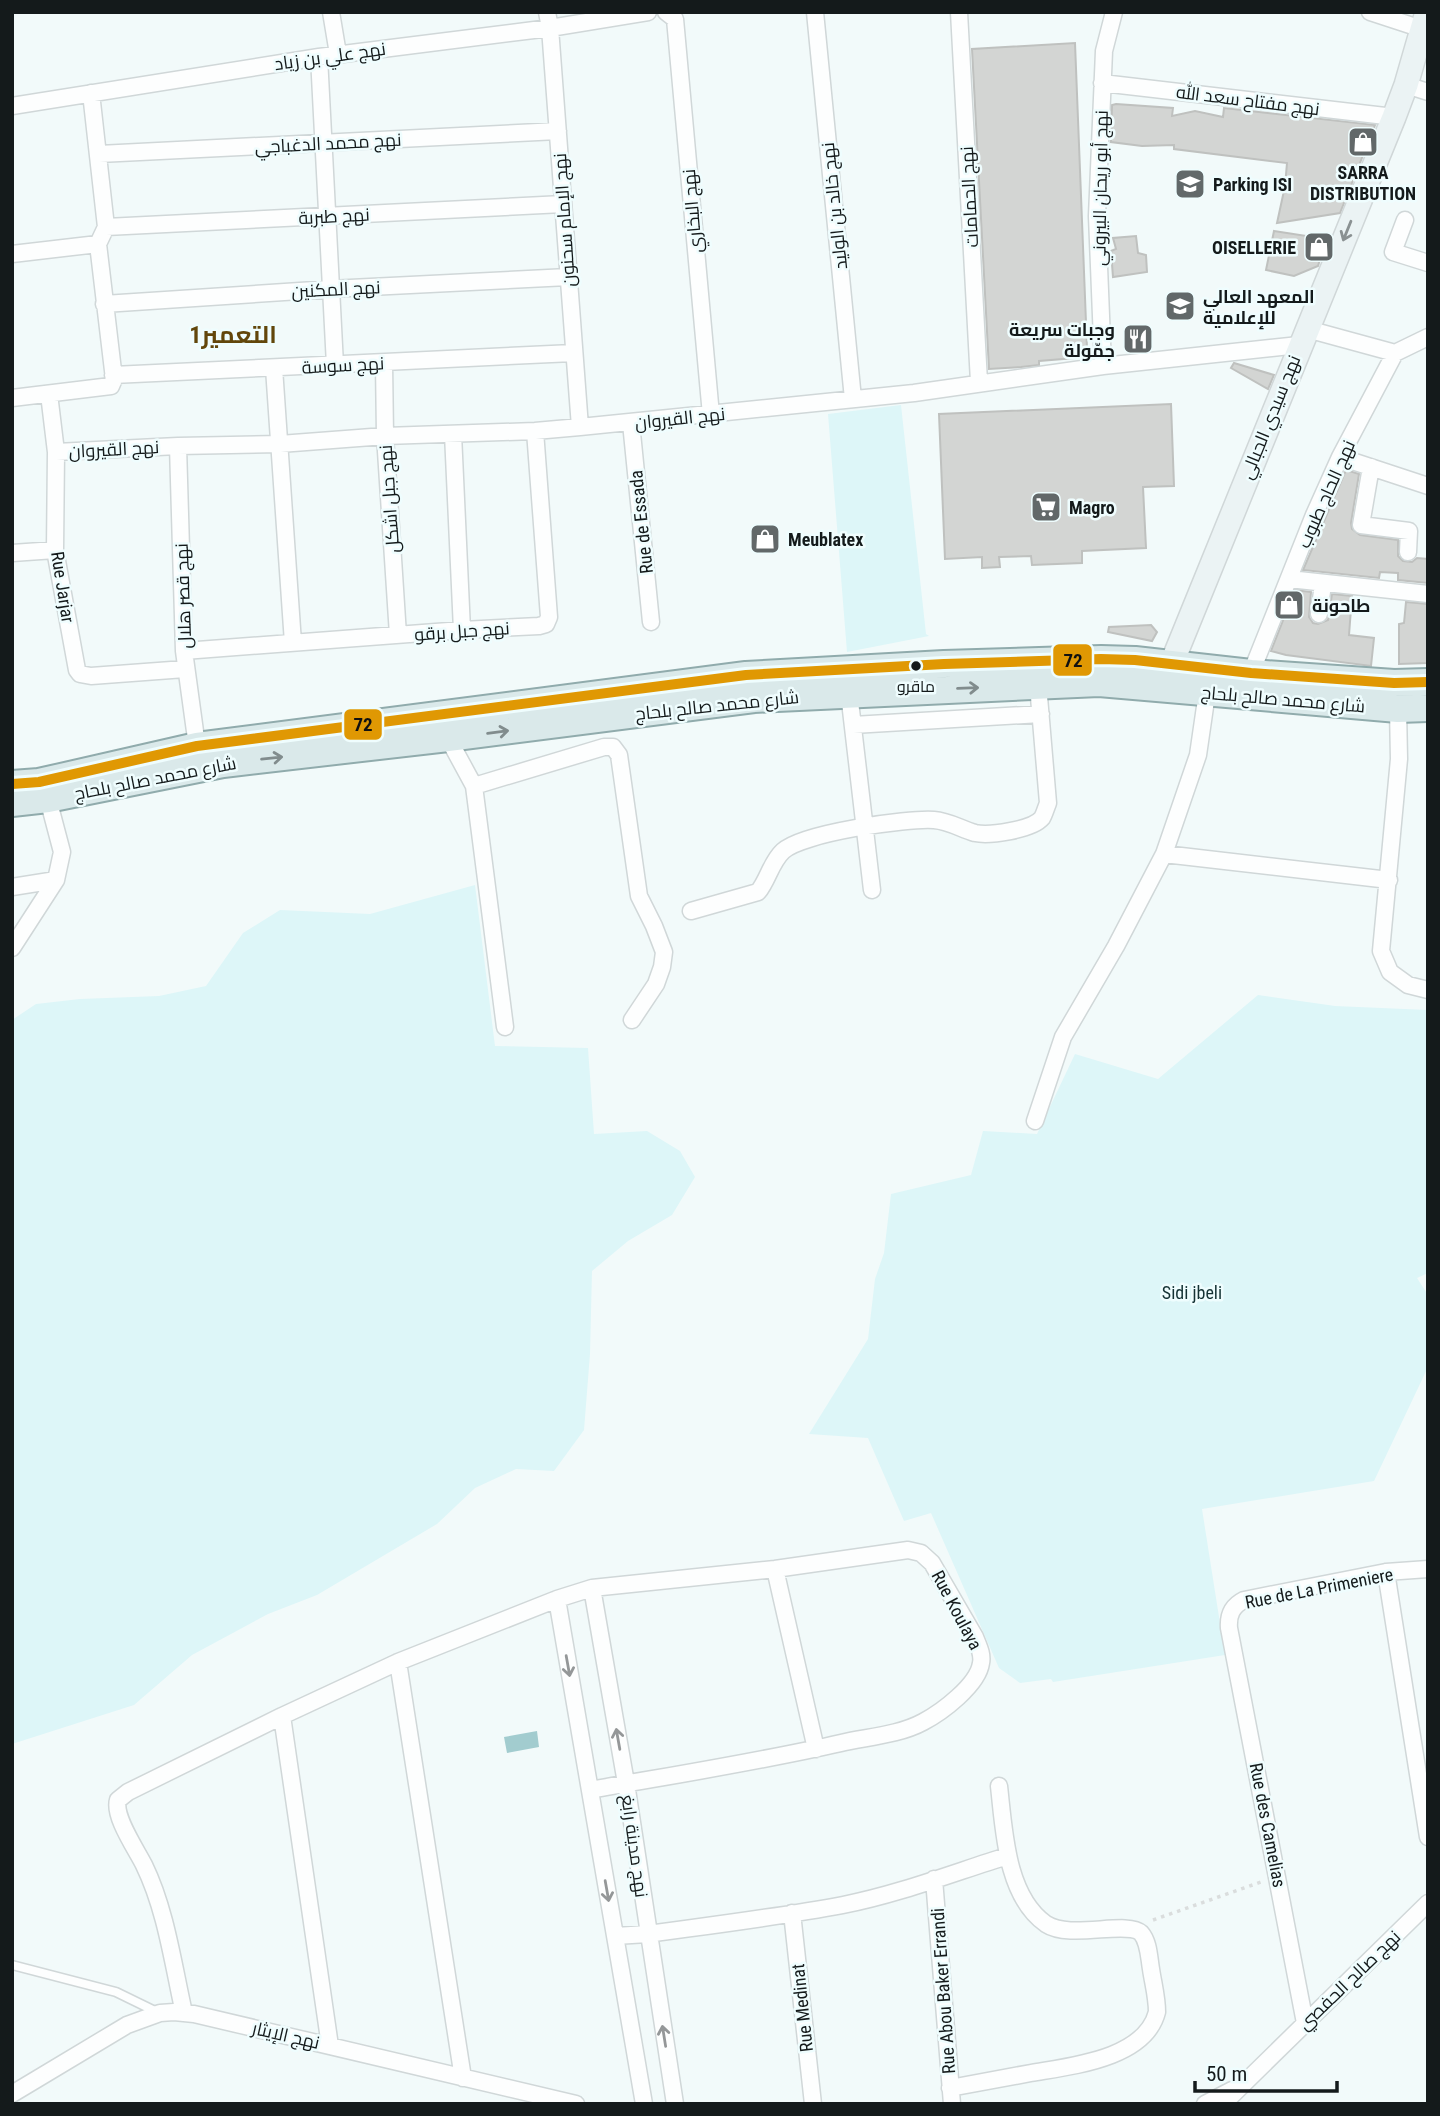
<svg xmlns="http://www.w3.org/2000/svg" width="1440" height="2116" viewBox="0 0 1440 2116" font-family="'Roboto Condensed',Cairo,sans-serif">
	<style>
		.green { fill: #ddf6f8 }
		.water { fill: #a2cccf }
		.building { fill: #d3d5d3; stroke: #bfc1bf; stroke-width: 2 }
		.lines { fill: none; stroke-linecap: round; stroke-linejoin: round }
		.lane-casing { stroke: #d0d7d8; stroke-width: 11 }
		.street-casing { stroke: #d0d7d8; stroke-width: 19 }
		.secondary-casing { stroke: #d0d7d8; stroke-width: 26 }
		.primary-casing { stroke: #90abac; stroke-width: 30 }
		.path { stroke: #dadddd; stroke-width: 3.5; stroke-dasharray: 3.5 5; stroke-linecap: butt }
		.lane { stroke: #fdfefe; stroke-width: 8 }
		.street { stroke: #fdfefe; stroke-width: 16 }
		.secondary { stroke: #ebf3f4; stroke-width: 23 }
		.primary { stroke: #dae9ea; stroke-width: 26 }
		.bus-1-casing { stroke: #effdfe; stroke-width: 16 }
		.bus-1 { stroke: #e09803; stroke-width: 10 }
		.oneway { stroke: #8a9192 }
		.oneway2 { stroke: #818c8d }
		.oneway3 { stroke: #949798 }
		.bus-dot { fill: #141a1b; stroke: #effdfe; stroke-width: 2.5 }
		.labels { text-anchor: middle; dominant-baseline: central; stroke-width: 5; stroke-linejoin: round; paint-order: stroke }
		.bus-label { font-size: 16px; fill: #141a1b; stroke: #effdfe }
		.street-label { font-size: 18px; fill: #141a1b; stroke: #effdfe }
		.poi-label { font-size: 18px; font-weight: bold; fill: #141a1b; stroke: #effdfe; text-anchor: start }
		.park-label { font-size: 18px; fill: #143234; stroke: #effdfe }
		.district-label { font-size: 24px; font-weight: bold; fill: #62460b; stroke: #effdfe }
		.line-badge { stroke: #effdfe; stroke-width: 2.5 }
		.pale-badge-label { font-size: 19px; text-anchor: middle; font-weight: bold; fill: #111 }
	</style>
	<rect width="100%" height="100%" fill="#f2fafa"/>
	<path class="green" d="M901,405L926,634L929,636L847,652L828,414Z
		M475,885L495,1046L588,1048L594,1134L647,1131L680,1151L695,1177L672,1215L628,1241L592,1271L590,1354L584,1430L554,1471L516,1469L475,1488L437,1524L317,1595L268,1614L192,1655L134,1705L12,1744V1020L36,1004L80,999L159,996L206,986L243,933L280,910L370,914Z
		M1258,995L1335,1006L1428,1010V1273L1417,1278L1428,1295V1367L1374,1481L1202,1509L1225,1655L1053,1682L1051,1679L1020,1683L999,1668L931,1513L904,1521L868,1438L809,1434L868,1339L875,1279L884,1253L891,1194L971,1175L983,1131L1037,1134L1075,1054L1158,1079Z"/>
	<path class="water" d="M537,1731L539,1747L507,1753L504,1737Z"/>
	<path class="building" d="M1075,43L1087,348L1076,358L1039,361V365L1021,367L989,369L972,49Z
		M1116,104L1173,108L1172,116L1195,111L1223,117L1224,108L1375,125L1340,213L1277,223L1285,186L1287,163L1174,149V145L1142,146L1111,142L1112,105Z
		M1274,231L1326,239L1318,266L1294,276L1266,270Z
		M1136,236L1138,253L1146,255L1147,272L1113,277L1111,251L1116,249L1113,238Z
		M1234,363L1274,375L1268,389L1231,368Z
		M1171,404L1174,486L1143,487L1146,548L1082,551V563L1032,565L1031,556L999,557L1000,567L982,568V557L945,559L939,414Z
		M1346,470L1359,474L1351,523L1352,529L1360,535L1398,540V556L1403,561L1412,562L1417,558L1428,559V583L1398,580V573L1380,572L1379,578L1303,570Z
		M1295,590L1311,592L1309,617L1313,623L1318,624L1328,620L1332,594L1352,596L1349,635L1374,638L1371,666L1286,655L1271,651Z
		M1406,602L1428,604V663L1399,664V624L1404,623Z
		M1151,625L1157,632L1152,641L1108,632L1109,627Z"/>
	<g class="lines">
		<g class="lane-casing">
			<path id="lane" d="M12,1965L116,1992L157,2012"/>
		</g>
		<g class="street-casing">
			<path id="street" d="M331,12L338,54
				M547,12L550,28L580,427
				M666,12L675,19L711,415
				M815,12L853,399
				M959,12L979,382
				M1370,12L1422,29
				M319,57L335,365
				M1102,83L1394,117
				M1406,85L1428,92
				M12,106L319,57L550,28L648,12
				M99,154L558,131
				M1405,220L1393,252L1428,263
				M106,227L563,204
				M12,254L98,244
				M104,304L330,289L568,277
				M1307,329L1395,353
				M384,363L385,436L398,635
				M1103,366L1097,216L1104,51L1114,12
				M274,368L293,643
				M113,375L573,353
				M49,394L56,452L55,550L77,670L80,674L91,676L185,669
				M12,398L111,386L114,379L98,244L106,227L91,93
				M631,423L651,622
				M453,434L462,630
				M178,446L184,651L197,746
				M56,452L178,446L280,444L385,436L535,431L580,427L914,393L1103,366L1299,345
				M1340,457L1428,486
				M1371,467L1361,525L1409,531L1408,552
				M12,553L55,550
				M1289,579L1428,594
				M1319,614L1323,584
				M184,651L462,630L539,626L546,624L549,617L535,431
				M1251,673L1314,515L1340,457L1395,353L1428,337
				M849,693L872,890
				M1398,709L1399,759L1381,951L1390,972L1408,985L1428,990
				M853,725L1041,714
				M448,738L474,786L505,1027
				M474,786L604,747H613L619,755L639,896L654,926L664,952L662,967L656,984L632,1020
				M1164,854L1198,755L1207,693
				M12,887L56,880
				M691,911L758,892C768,880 771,862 783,851C802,833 907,818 934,820C949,821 961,829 975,833C989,836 1032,830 1042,818C1044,815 1046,808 1048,803L1038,685
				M12,948L56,880L62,852L48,799
				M1035,1121L1063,1037L1116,946L1164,854L1389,880
				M775,1569L816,1749
				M1386,1572L1428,1837
				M592,1588L626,1783L675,2104
				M557,1599L644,2104
				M398,1662L463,2078
				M282,1716L330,2046
				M934,1879L952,2104
				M792,1913L813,2104
				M615,1936L648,1934C713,1925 779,1917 843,1905C899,1894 953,1873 1007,1856
				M184,2013C173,1964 166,1910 144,1865C136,1849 113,1816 118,1800L128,1792L282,1716L398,1662L557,1599L592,1588L775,1569L908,1550L921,1553L932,1563L975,1637C978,1645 983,1654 981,1663C978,1685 942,1712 923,1722C899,1735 867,1737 841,1743C758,1762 674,1775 590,1790
				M1305,2023L1229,1628C1228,1615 1232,1606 1244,1600L1386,1572L1428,1569
				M950,2088C977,2083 1004,2078 1031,2073C1071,2066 1145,2059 1157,2012C1157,1997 1153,1983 1151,1969C1149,1958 1149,1942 1141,1933C1127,1920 1070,1940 1046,1924C1006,1896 1004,1830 999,1786
				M12,2094L127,2025L160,2013L174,2012L194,2014L576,2104
				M1205,2104L1232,2090
				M1223,2104L1428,1903"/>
		</g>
		<g class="secondary-casing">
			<path id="secondary" d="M1171,665L1394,117L1406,85L1427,12"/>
		</g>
		<g class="primary-casing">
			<path id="primary" d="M12,784L39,782L197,746L746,675L944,664L1101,659L1135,660L1251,673L1394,683L1428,682
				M12,803L48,799L223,764L448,738L754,699L1099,683L1398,709L1428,708"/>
		</g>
		<path class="path" d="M1153,1920L1261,1882"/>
		<use href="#lane" class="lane"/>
		<use href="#street" class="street"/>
		<use href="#secondary" class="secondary"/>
		<use href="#primary" class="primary"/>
		<g class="bus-1-casing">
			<path id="bus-1" d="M12,784L39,782L197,746L746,675L944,664L1101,659L1135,660L1251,673L1394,683L1428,682"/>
		</g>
		<use href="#bus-1" class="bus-1"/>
	</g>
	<defs><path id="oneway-shaft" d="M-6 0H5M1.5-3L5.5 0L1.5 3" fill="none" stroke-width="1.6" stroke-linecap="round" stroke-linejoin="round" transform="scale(1.75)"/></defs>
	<use class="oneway" href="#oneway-shaft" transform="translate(1347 231) rotate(112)"/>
	<g class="oneway2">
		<use href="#oneway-shaft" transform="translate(968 688) rotate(-2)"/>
		<use href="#oneway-shaft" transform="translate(498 732) rotate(-7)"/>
		<use href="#oneway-shaft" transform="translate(272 758) rotate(-6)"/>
	</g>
	<g class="oneway3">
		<use href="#oneway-shaft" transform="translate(568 1666) rotate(80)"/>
		<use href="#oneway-shaft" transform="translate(618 1739) rotate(-100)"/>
		<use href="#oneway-shaft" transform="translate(607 1891) rotate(80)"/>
		<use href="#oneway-shaft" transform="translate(664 2036) rotate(-99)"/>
	</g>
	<defs>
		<g id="shop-square" transform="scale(1.575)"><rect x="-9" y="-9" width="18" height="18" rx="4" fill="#626869" stroke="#effdfe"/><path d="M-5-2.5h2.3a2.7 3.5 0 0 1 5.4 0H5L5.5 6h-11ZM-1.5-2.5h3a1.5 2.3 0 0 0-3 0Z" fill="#fff"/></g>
		<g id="university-square" transform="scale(1.575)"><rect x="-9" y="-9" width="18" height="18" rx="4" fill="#626869" stroke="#effdfe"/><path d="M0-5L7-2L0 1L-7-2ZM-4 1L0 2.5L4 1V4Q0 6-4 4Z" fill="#fff"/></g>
		<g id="restaurant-square" transform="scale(1.575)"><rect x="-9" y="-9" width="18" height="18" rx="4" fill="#626869" stroke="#effdfe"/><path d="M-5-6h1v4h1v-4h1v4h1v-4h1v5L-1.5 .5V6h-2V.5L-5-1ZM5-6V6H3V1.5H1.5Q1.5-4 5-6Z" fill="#fff"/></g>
		<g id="supermarket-square" transform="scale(1.575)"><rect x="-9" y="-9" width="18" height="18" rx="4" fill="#626869" stroke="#effdfe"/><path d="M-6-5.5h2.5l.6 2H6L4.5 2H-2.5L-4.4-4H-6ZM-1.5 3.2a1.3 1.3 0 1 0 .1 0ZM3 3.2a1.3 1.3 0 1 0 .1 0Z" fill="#fff"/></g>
	</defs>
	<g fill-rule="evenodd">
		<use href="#shop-square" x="1363" y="142"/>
		<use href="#university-square" x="1190" y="184"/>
		<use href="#shop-square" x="1319" y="247"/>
		<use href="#university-square" x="1180" y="306"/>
		<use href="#restaurant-square" x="1138" y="339"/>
		<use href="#supermarket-square" x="1046" y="507"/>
		<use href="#shop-square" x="765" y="539"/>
		<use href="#shop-square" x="1289" y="605"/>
	</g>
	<circle class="bus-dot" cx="916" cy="666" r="6"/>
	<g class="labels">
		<g class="bus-label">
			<text x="916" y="686">ماقرو</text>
		</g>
		<g class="street-label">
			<text transform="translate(330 56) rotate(-8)">نهج علي بن زياد</text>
			<text transform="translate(1248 100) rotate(7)">نهج مفتاح سعد الله</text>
			<text transform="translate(328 143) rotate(-3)">نهج محمد الدغباجي</text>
			<text transform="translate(1100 188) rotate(-89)">نهج أبو ريحان البيروني</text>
			<text transform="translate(969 197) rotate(-93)">نهج الحمامات</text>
			<text transform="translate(834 206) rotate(-96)">نهج خالد بن الوليد</text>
			<text transform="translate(692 211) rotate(-95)">نهج البخاري</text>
			<text transform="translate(334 216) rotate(-3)">نهج طبربة</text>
			<text transform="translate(564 220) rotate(-94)">نهج الإمام سحنون</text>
			<text transform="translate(336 289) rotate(-3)">نهج المكنين</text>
			<text transform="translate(343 365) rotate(-3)">نهج سوسة</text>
			<text transform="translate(1270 417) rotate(-68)">نهج سيدي الجبالي</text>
			<text transform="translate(680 418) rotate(-6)">نهج القيروان</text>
			<text transform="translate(114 449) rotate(-3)">نهج القيروان</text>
			<text transform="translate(1326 494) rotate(-66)">نهج الحاج طبوب</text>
			<text transform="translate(389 499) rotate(-94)">نهج جبل اشكل</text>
			<text transform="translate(641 522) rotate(-96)">Rue de Essada</text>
			<text transform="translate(63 587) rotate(81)">Rue Jarjar</text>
			<text transform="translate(183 596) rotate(-92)">نهج قصر هلال</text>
			<text transform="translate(462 631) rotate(-4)">نهج جبل برقو</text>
			<text transform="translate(1283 699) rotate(5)">شارع محمد صالح بلحاج</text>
			<text transform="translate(717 705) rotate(-6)">شارع محمد صالح بلحاج</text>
			<text transform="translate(155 778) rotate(-11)">شارع محمد صالح بلحاج</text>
			<text transform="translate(1319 1588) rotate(-11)">Rue de La Primeniere</text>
			<text transform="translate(957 1610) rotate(62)">Rue Koulaya</text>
			<text transform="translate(1268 1825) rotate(79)">Rue des Camelias</text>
			<text transform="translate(635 1846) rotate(82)">نهج مدينة رابغ</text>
			<text transform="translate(1349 1980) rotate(-44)">نهج صالح الحفصي</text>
			<text transform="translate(943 1991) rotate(-94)">Rue Abou Baker Errandi</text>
			<text transform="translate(802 2008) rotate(-96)">Rue Medinat</text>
			<text transform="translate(286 2035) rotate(13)">نهج الإيثار</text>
		</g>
		<g class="poi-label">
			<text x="1363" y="172" text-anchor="middle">SARRA<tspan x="1363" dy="21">DISTRIBUTION</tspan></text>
			<text x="1213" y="184">Parking ISI</text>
			<text x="1296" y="247" text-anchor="end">OISELLERIE</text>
			<text x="1203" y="296">المعهد العالي<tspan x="1203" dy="21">للإعلامية</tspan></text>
			<text x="1115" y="329" text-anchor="end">وجبات سريعة<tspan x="1115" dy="21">جمّولة</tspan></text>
			<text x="1069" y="507">Magro</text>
			<text x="788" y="539">Meublatex</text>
			<text x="1312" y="605">طاحونة</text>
		</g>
		<g class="park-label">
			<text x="1192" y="1292">Sidi jbeli</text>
		</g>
		<g class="district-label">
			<text x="233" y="335">التعمير1</text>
		</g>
	</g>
	<g class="line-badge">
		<rect x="1052" y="643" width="41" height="34" rx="7" fill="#e09803"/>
		<rect x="343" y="708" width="40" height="33" rx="7" fill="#e09803"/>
	</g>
	<g class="pale-badge-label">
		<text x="1073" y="667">72</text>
		<text x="363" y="731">72</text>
	</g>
	<rect width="1440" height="2116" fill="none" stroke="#141a1b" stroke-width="28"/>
	<path d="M1195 2081v10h142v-10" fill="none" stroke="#141a1b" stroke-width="3.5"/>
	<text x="1206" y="2081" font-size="21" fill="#141a1b" stroke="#effdfe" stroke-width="5" paint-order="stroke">50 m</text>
</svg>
